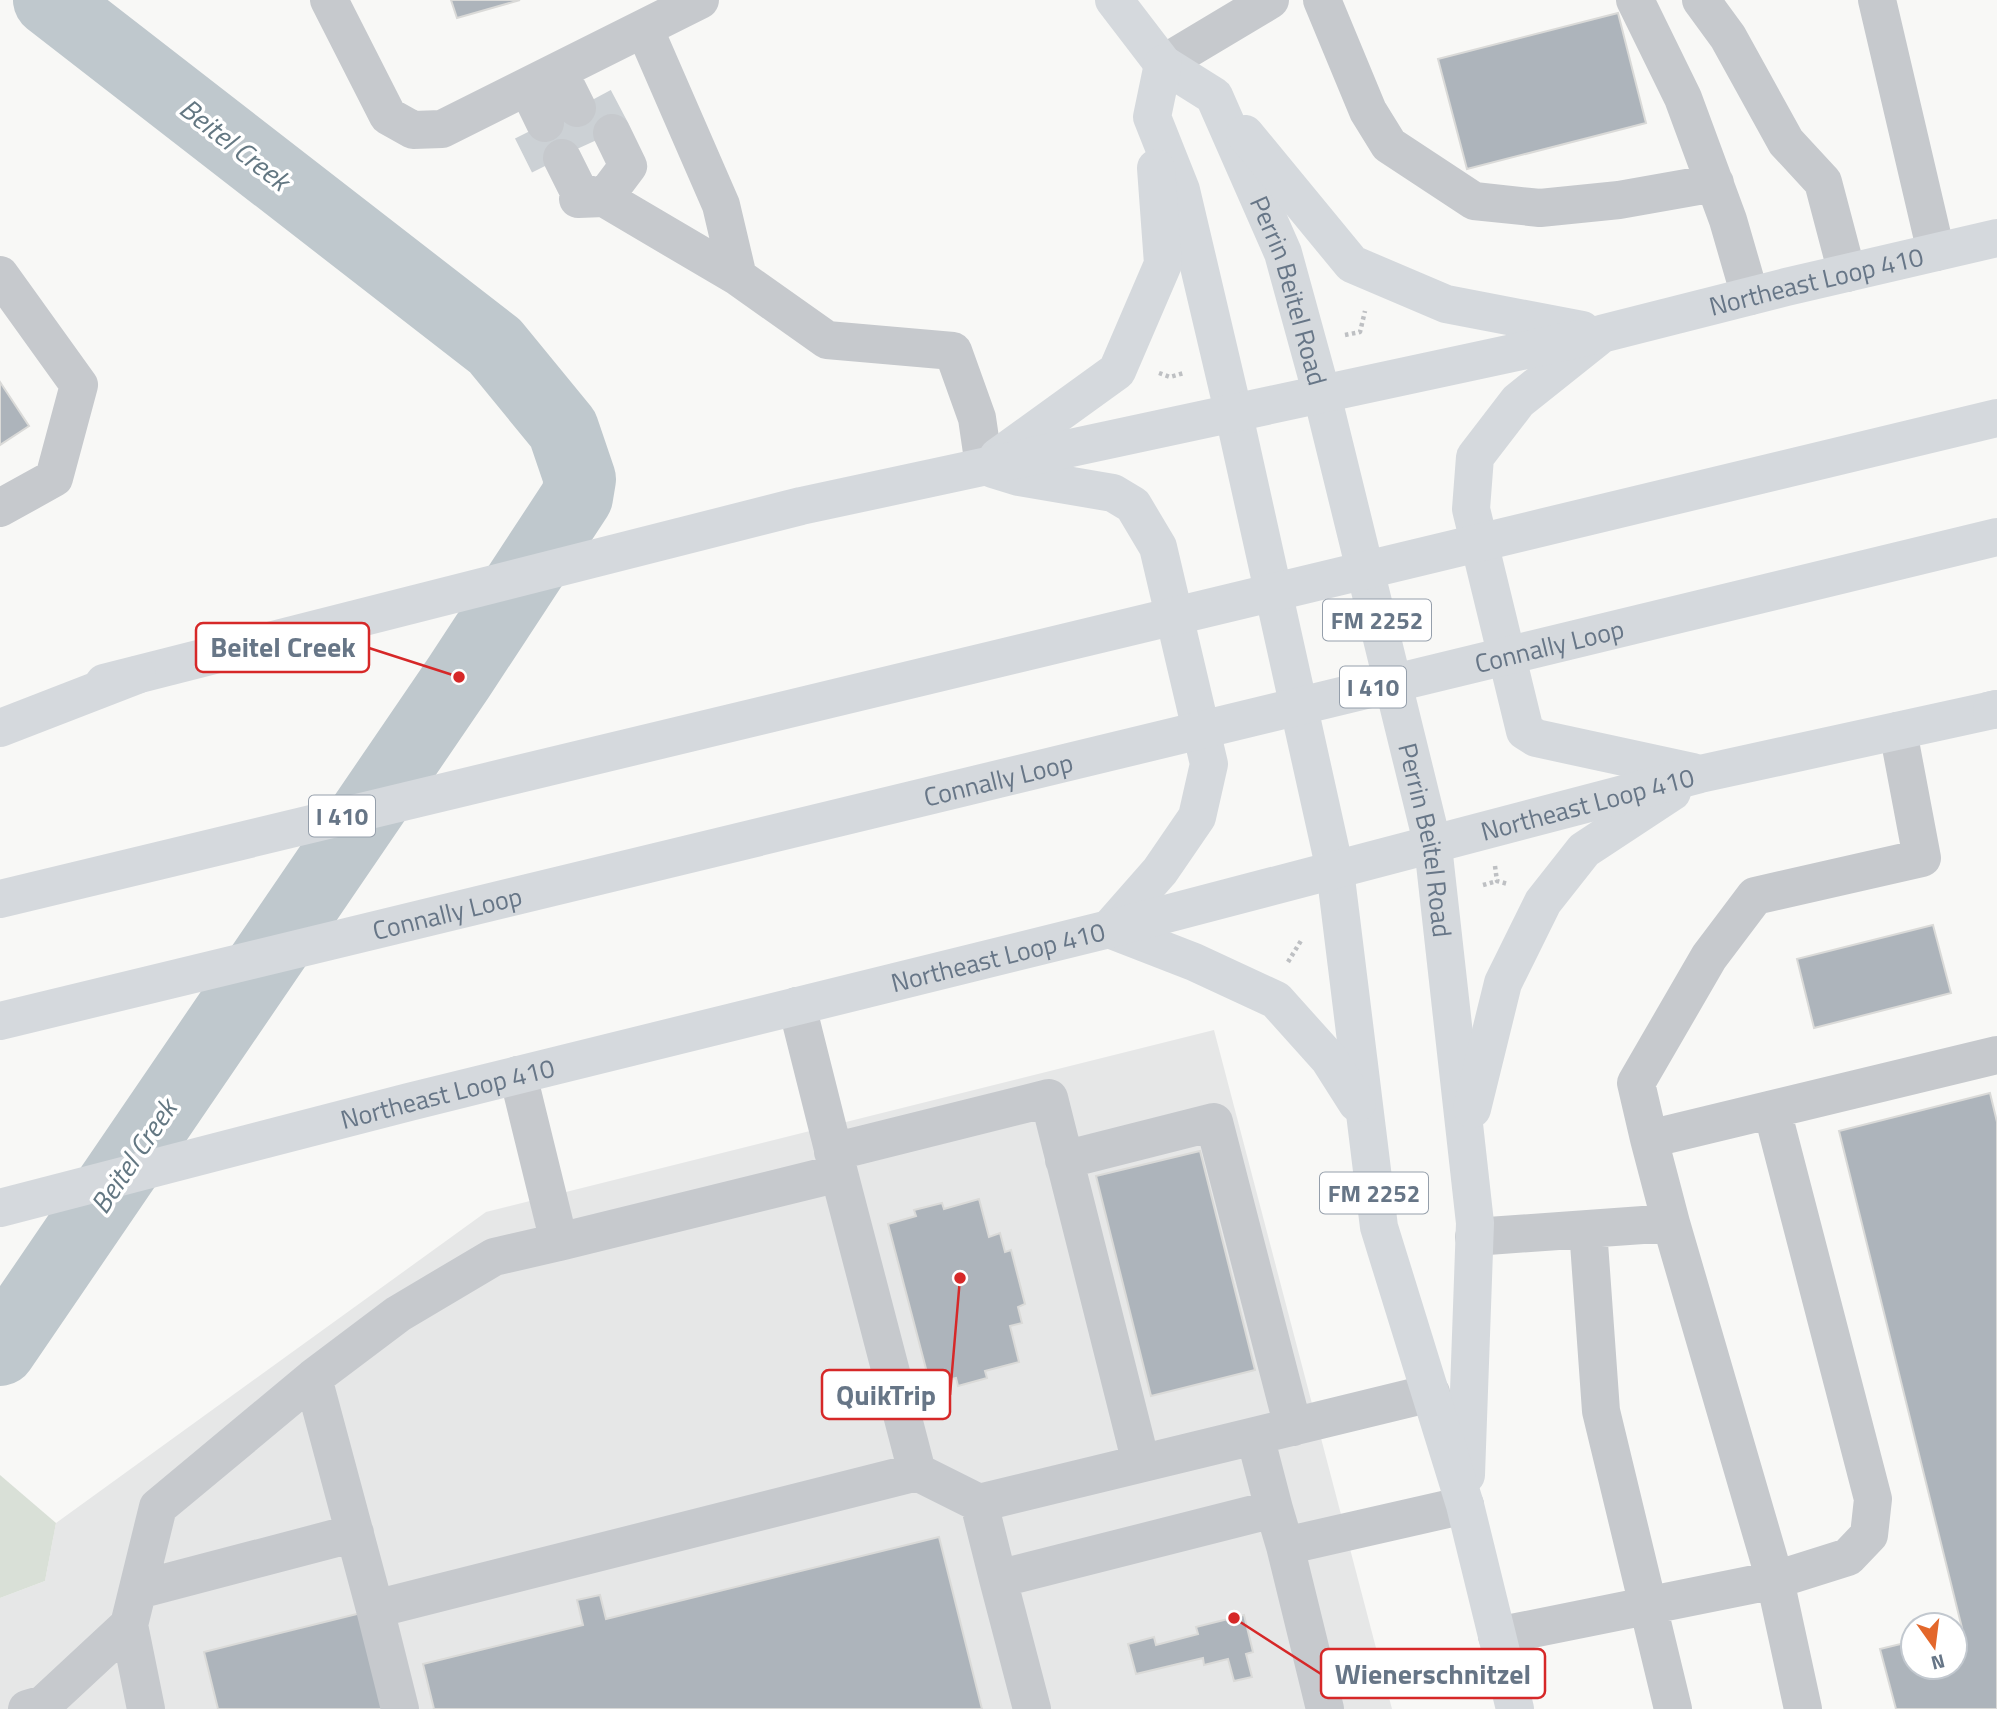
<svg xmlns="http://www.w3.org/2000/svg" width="1997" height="1709" viewBox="0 0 1997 1709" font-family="'Titillium Web',sans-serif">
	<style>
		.built { fill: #e6e7e7 }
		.green { fill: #d9e0d7 }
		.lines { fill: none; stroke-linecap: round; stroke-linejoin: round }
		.river { stroke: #bfc8cd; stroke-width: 72 }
		.building { fill: #adb4bb; stroke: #dadad8; stroke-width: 2 }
		.minor-tunnel { stroke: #ccd1d5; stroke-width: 38; stroke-dasharray: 38 19; stroke-linecap: butt }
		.path { stroke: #bec0c3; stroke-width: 4.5; stroke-dasharray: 3.5 3.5; stroke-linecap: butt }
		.minor { stroke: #c6c9cd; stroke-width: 38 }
		.major { stroke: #d5d9dd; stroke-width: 38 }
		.highway { stroke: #d5d9dd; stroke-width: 38 }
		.labels { text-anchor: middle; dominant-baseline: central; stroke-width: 7; stroke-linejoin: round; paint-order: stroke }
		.shield { fill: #fff; stroke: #959fab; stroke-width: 2 }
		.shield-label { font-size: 24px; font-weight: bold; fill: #677687 }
		.street-label { font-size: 26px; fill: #677687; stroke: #fff }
		.water-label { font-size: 28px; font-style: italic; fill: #637782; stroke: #fff }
		.leader { fill: none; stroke: #d62828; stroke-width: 2.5 }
		.callout-dot { fill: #d62828; stroke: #fff; stroke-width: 2.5 }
		.callout { fill: #fff; stroke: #d62828; stroke-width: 2.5 }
		.callout-label { font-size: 28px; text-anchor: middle; font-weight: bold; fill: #677687 }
	</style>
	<rect width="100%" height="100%" fill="#f8f8f6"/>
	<path class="built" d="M1214,1030L1392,1709H0V1598L45,1581L56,1523L486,1212Z"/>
	<path class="green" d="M0,1475L56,1523L45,1581L0,1598Z"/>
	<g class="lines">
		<path class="river" d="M0,1350L459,677L577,497L580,479L563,429L495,346L49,0"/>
	</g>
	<path class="building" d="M451,0H520L457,18Z
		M1618,13L1646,123L1467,169L1438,59Z
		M0,382L29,426L0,445Z
		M1933,925L1951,993L1814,1028L1797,959Z
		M1990,1093L1997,1122V1709H1896L1880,1649L1913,1641V1667H1955V1630L1962,1628L1839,1131Z
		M1200,1151L1255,1370L1151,1396L1096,1176Z
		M979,1199L989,1237L1000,1233L1005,1252L1011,1250L1025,1304L1018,1307L1022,1323L1010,1326L1019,1362L985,1371L987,1378L958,1386L956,1378L930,1384L888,1224L916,1216L914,1210L942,1203L944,1209Z
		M939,1537L982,1709H434L423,1664L583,1625L577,1600L600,1595L606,1619Z
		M361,1613L385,1709H218L204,1652Z
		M1244,1615L1253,1652L1246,1654L1252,1677L1234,1681L1228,1659L1204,1665L1203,1658L1136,1674L1128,1644L1154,1637L1156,1645L1198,1634L1196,1627Z"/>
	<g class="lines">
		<path class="minor-tunnel" d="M594,99L612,133
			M562,114L578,149
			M532,130L549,164"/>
		<path class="path" d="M1345,335L1360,332L1365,311
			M1159,373L1170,377L1184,373
			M1495,866L1497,881L1508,884
			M1483,885L1497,881
			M1288,962L1302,939"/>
		<path class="minor" d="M329,0L388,116L413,130L442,129L644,28
			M700,0L644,28L721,205L738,277L827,340L953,351L977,418L984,466
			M1322,0L1368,111L1389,145L1474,201L1540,208L1619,200L1715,183
			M1635,0L1683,98L1728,220L1750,296
			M1701,0L1728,37L1786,142L1823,182L1847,273
			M1877,0L1936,252
			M1163,64L1270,0
			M559,72L577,108
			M528,88L545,123
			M562,158L579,192L604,198L738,277
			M578,199L604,198L628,166L612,133
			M0,275L79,385L54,478L0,508
			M797,1006L839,1173
			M1649,1139L1636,1083L1709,957L1755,896L1922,858L1898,731
			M833,1152L1049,1098L1141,1463
			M1064,1160L1214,1122L1293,1427
			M1671,1223L1649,1139L1997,1055
			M1588,1229L1601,1411L1673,1709
			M1474,1237L1671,1223L1775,1580L1848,1557L1869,1535L1873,1499L1772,1110
			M559,1242L839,1173L917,1472L979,1503L1431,1393
			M313,1378L375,1609L917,1472
			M1255,1436L1274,1509
			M979,1503L998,1579
			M138,1590L355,1533
			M375,1609L400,1709
			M1497,1636L1775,1580L1803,1709
			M27,1709L44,1704L129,1625
			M146,1709L129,1625L158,1507L313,1378L398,1314L494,1257L559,1242L518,1075
			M1032,1709L998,1579L1274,1509L1285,1546
			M1325,1709L1285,1546L1465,1505"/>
		<g class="major">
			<path id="s1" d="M1114,0L1163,64L1214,96L1283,253L1322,395L1433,846L1475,1223L1466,1475"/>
			<path d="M1163,64L1152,117L1181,190L1234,415L1335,870L1379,1227L1465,1505L1515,1709"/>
			<path d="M1245,134L1352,264L1446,304L1582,330"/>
			<path d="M1597,338L1518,401L1475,457L1471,509L1525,731L1536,738L1693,772"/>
			<path d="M998,457L1117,371L1163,264L1156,168"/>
			<path d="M993,469L1019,477L1113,493L1133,505L1158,547L1209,764L1197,817L1160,871L1109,929"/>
			<path id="s2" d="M104,683L801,506L1601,334L1786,287L1997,238"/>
			<path d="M1109,929L1194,962L1276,1000L1329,1059L1357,1103"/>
			<path d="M1472,1109L1503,983L1543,902L1584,850L1672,792"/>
			<path id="s3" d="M0,1208L409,1102L1109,929L1700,774L1997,709"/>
		</g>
		<g class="highway">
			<path d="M1992,710L1997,709"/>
			<path d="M0,728L137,675"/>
			<path d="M0,899L1997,418"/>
			<path id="s4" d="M0,1021L1997,537"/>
		</g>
	</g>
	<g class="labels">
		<g class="shield">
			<rect x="1323" y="599.5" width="108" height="41" rx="5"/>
			<rect x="1340" y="666.5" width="66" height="41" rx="5"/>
			<rect x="309" y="795.5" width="66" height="41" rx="5"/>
			<rect x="1320" y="1172.5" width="108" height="41" rx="5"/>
		</g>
		<g class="shield-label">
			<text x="1377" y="620">FM 2252</text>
			<text x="1373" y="687">I 410</text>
			<text x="342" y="816">I 410</text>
			<text x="1374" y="1193">FM 2252</text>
		</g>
		<g class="street-label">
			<text stroke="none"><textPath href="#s2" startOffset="1759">Northeast Loop 410</textPath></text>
			<text stroke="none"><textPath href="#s1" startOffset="350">Perrin Beitel Road</textPath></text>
			<text stroke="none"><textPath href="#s4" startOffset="1594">Connally Loop</textPath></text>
			<text stroke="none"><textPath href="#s4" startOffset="1027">Connally Loop</textPath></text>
			<text stroke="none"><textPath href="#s3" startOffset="1638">Northeast Loop 410</textPath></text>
			<text stroke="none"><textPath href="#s1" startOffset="917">Perrin Beitel Road</textPath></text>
			<text stroke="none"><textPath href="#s4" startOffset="460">Connally Loop</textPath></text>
			<text stroke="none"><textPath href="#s3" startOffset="1029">Northeast Loop 410</textPath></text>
			<text stroke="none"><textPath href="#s3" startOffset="462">Northeast Loop 410</textPath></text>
		</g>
		<g class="water-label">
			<text transform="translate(235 144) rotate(38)">Beitel Creek</text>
			<text transform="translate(133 1156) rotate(-56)">Beitel Creek</text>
		</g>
	</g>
	<path class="leader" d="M459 677L369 648M960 1278L950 1395M1234 1618L1321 1674"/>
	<g class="callout-dot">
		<circle cx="459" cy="677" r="7"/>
		<circle cx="960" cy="1278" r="7"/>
		<circle cx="1234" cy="1618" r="7"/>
	</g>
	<g class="callout">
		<rect x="196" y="623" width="173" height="49" rx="7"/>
		<rect x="822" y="1370" width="128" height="49" rx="7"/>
		<rect x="1321" y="1649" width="224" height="49" rx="7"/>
	</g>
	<g class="callout-label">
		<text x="283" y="657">Beitel Creek</text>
		<text x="886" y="1405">QuikTrip</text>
		<text x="1433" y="1684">Wienerschnitzel</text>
	</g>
	<g transform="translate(1934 1646) rotate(166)"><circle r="33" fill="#ffffff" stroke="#c2c8cf" stroke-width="2"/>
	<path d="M0-5L12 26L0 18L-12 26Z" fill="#e3672b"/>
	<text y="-10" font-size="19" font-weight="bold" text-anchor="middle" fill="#677687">N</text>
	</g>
</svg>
